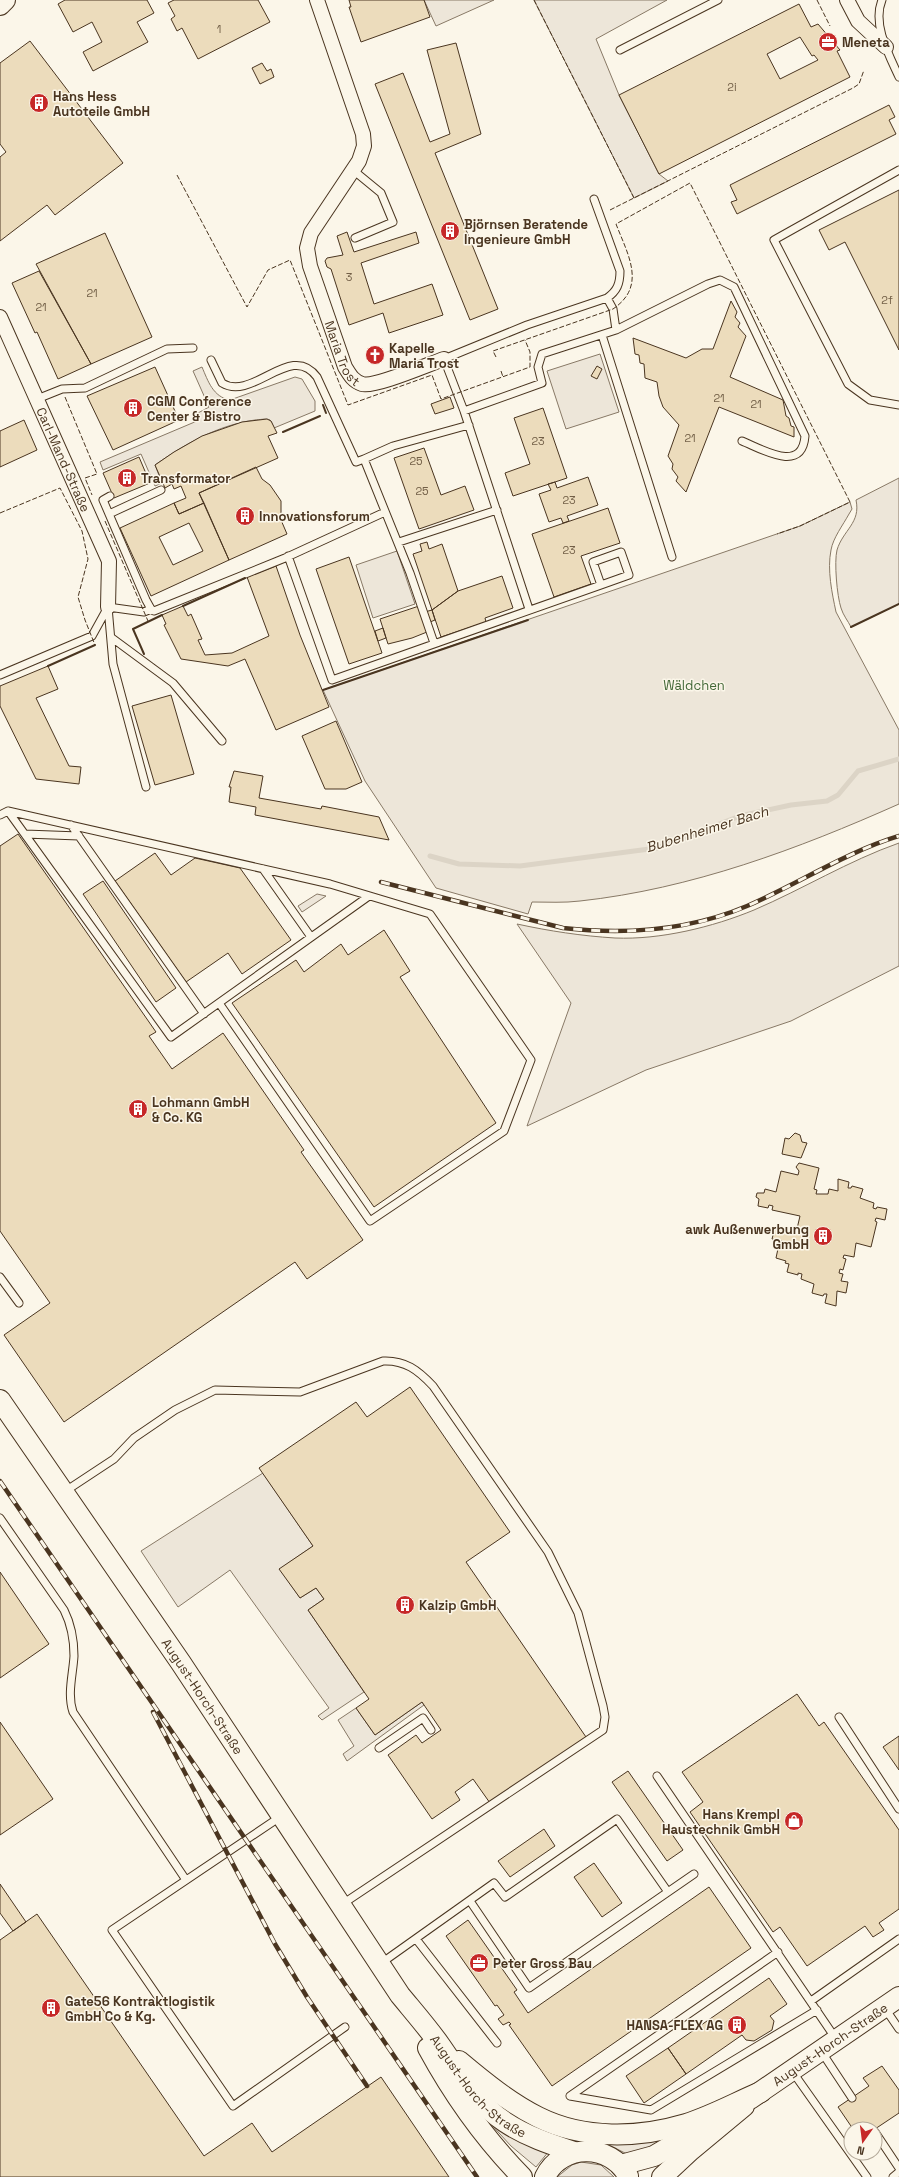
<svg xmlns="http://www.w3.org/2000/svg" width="899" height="2177" viewBox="0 0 899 2177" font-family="'Space Grotesk',sans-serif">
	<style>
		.green { fill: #ede6d9; stroke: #887966 }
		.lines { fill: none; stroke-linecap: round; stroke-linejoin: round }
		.stream { stroke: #dcd4c6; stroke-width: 5 }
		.building { fill: #ecdcbc; stroke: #4a3520; fill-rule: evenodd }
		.lane-casing { stroke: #4a3520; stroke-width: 9 }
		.street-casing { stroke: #4a3520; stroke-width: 16 }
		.secondary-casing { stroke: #4a3520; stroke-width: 22 }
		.lane { stroke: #fbf6e9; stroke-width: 7 }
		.street { stroke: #fbf6e9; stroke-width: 14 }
		.secondary { stroke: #fbf6e9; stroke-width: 20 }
		.rail-casing { stroke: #4a3520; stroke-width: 4.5 }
		.rail { stroke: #fbf6e9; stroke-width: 3; stroke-dasharray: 9; stroke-linecap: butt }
		.fence { stroke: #4a3520; stroke-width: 1; stroke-dasharray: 5 2; stroke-linecap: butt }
		.wall { stroke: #4a3520; stroke-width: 2 }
		.labels { text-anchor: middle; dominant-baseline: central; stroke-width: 3; stroke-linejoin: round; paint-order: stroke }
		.number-label { font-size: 11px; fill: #725f47 }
		.poi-label { font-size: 13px; font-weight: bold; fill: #4a3520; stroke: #fbf6e9; text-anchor: start }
		.street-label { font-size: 13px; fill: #4a3520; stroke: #fbf6e9 }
		.park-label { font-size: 13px; fill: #436837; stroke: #fbf6e9 }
		.water-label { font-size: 14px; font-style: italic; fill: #4a3520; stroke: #fbf6e9 }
	</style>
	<rect width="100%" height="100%" fill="#fbf6e9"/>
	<path class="green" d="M424,0H494L436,26Z
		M534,0H667L596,39L619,95L659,174L668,181L634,198Z
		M600,354L619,412L566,429L547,371Z
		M202,367C208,381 213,397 230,400L295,377L302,379L315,401V411L274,428C273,426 272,422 270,420C266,418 259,420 255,420C218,425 185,444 155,465L162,483L155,486L141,454L103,470L100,462L197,421L198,413L209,407L193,371Z
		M899,478V604L851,627C848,621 843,615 841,608C837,596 834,562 837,550C843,530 861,523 856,500Z
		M850,502L852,509L849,514C843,525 833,538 831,550C827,570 832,593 836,612L899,730V804C798,849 691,889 580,901C564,903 548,902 532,902L528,914L436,888L365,781L323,690L800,526Z
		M397,551L415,604L373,618L356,565Z
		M899,843V966L791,1021L646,1070L527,1126L571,1003L517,924C549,931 582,936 615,938C660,940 713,927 754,910C803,889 848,861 899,843Z
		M317,894L326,896L302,912L298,906Z
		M263,1473L313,1546L280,1569L300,1598L316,1588L324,1599L308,1610L364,1692L322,1720L318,1716L329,1708L230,1570L178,1607L141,1551Z
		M422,1702L424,1705L347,1761L343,1754L354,1746L338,1720L356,1708L375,1735Z
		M488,2121L549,2151L536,2167L511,2146Z
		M680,2133L652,2152L627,2154L609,2145L594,2141Z
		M581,2162L601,2165L614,2177H557L572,2165Z"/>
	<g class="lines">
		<path class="stream" d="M430,856L459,864L520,866L657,848L740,816L791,805L827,801L838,795L858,771L899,759"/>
	</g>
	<path class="building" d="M65,0H147L154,13L137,22L148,42L93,71L83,52L102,42L92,22L73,32L58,4Z
		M174,0H258L270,22L198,59L182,28L177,31L171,19L175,16L168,3Z
		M349,0H424L430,17L361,42L349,7H351Z
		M799,4L811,27L818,24L840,50L837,51L850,77L659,174L619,95ZM800,37L812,56L814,55L818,60L780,79L767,54Z
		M30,41L123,163L55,215L47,205L0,241V157L6,152L0,144V63Z
		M456,43L481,134L435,153L498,309L470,320L375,84L403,73L430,142L450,134L427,50Z
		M262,63L267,71L271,69L274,77L260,84L252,68Z
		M889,105L895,117L889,120L896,134L737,214L731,202L737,200L730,185Z
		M899,190V350L845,242L829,250L819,230Z
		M347,232L354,252L416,232L419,243L361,263L374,304L432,284L443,315L389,333L383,313L349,325L331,269L327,267L325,261L327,258L343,255L337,236Z
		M105,233L152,337L91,364L36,264Z
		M39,271L91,364L58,379L37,332L35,333L12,283Z
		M731,301L737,312L735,317L740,323L738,327L746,336L730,377L783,400L786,416L789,418L791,426L794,427V437L719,407L686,492L676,481L678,477L672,469L673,464L668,456L679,425L663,407L659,396L657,382L645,378L644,364L640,363L639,355L635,354L633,338L686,358L702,349H713Z
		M597,366L602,369L597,379L591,376Z
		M155,367L179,420L113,450L87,396Z
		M450,397L454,408L435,414L431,404Z
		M543,408L567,478L513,496L505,473L530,464L514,418Z
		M267,419L271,421L277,433L268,436L278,458L199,493L204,503L179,514L174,503L186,498L181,486L174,489L172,484L165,488L155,465L174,452L202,436L242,422Z
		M24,420L37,450L0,467V431Z
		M424,448L441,495L465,486L474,510L419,529L394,458Z
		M139,457L150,483L114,498L103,473Z
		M256,467L262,479L270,485L281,501V520L287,534L229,560L199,493Z
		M588,477L598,505L567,516L569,521L563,523L561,518L549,522L539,494L551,490L548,484L555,482L557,488Z
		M174,503L179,514L204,503L229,560L151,596L120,528ZM189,523L203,551L173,565L159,537Z
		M608,508L620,543L581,556L591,584L554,597L532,534Z
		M427,542L429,549L442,544L458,591L432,610L413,554L422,551L420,544Z
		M349,557L382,653L349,664L316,569Z
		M276,566L300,635L329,707L276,730L245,659L228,666L181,659L164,625L166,624L162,615L183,606L188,616L191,614L202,639L198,640L205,655L232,653L269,636L247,577Z
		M502,576L513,608L485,618L486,622L441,637L432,610L458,591Z
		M419,606L427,632L412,638L388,644L380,619Z
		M432,610L435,620L425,624L421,613Z
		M383,628L386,638L378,641L375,631Z
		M48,666L58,689L36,698L69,766L81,767L79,784L36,779L0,706V686Z
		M171,695L194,774L155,785L132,706Z
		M336,721L362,782L346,789H325L302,736Z
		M234,771L263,776L259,798L321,809L322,806L379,817L389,840L255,815L256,807L229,802L231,787H229Z
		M18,834L156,1032L149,1036L172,1069L223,1033L304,1150L301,1152L363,1240L307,1279L295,1262L64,1422L4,1335L50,1303L0,1231V846Z
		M155,853L171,875L195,858L240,868L291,940L242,974L228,953L186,982L115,881Z
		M103,881L176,988L156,1002L83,894Z
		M384,930L410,971L400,977L496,1123L374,1207L232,1003L296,960L304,972L341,944L348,955Z
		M795,1133L800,1135L802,1142L807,1143L801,1158L782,1154L785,1138L789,1139Z
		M799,1163L819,1168L814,1189L817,1190L816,1194H828L829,1189L838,1191V1179L849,1182L848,1188H851L852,1186L863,1189L860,1198L874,1203L873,1208L876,1209L877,1207L887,1209L885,1220L876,1218L875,1221L877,1222L871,1247L856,1243L854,1257L844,1255L843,1258L846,1259L843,1270L840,1269L839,1273L843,1274L841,1281L848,1282L846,1293L837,1291L836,1306L825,1303L827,1294H824L823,1296L812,1293L814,1284L801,1279L802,1274L798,1273V1275L787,1272L789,1264L785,1263L786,1261L776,1258L779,1244L781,1245L782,1241L772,1239L775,1228L796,1233L800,1216L772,1210L773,1206L769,1205L768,1208L758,1206L759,1199L756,1197L757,1193H764L765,1189L776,1192L781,1171L798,1175L799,1171L796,1167Z
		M410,1387L510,1532L466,1562L586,1737L490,1803L473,1779L455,1792L460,1800L432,1819L388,1755L416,1735L422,1743L441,1730L422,1702L375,1735L356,1708L369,1699L308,1610L324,1599L316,1588L300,1598L279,1569L313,1546L259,1468L356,1402L367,1417Z
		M0,1572L49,1644L0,1678Z
		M797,1694L819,1726L824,1722L899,1830V1909L879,1923L884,1930L873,1937L865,1926L807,1966L780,1927L773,1932L690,1812L703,1802L682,1772Z
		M0,1722L53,1799L0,1835Z
		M899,1736V1770L883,1747Z
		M628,1771L683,1850L667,1861L612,1782Z
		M544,1829L555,1846L510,1877L498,1861Z
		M594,1863L622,1903L602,1917L574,1877Z
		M0,1884L26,1922L13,1931L0,1913Z
		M709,1887L751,1948L552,2086L509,2025L511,2024L509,2022L503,2025L498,2019L504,2015L497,2005L495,2006L446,1936L468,1920L517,1990L514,1992L528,2013Z
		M37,1914L204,2156L252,2123L272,2152L381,2077L449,2177H0V1940Z
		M769,1978L787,2004L770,2016L774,2021L772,2030L754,2041L746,2040L742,2035L686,2074L668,2048Z
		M668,2048L686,2074L644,2103L626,2076Z
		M882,2066L899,2090V2113L875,2129H853L838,2107L869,2086L863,2078Z"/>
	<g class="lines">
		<g class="lane-casing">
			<path id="lane" d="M882,0C872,24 889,55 899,77
				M620,50L718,0
				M353,170L381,193L393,222L355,238
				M899,170L774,240L848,384L870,400L899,405
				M607,298L613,309L616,330
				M602,335L672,557
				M211,360L222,383C253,402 291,341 317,377L356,462L364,459
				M37,399L62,389L85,388L167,349L193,348
				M464,411L542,383L538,367L542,354L616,330L708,284L720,280L734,287L805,436C802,474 762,449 742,441
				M110,496L103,500L146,600L151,609L154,611L285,558L385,512
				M109,514L161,490
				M399,542L497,510
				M288,556L332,680L601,585L629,575L621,552L593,562L601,585
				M108,607L113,664L146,787
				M108,607L144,612L151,609
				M529,609L464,411L444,359L527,325L607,298C617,291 620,284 620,271L594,199
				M112,638L173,683L222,741
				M434,643L410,573L364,459L393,446L469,425
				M0,675L92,636L108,607
				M8,811L171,1037L369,896
				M0,815L8,811L330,884L430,914L531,1060L504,1131L370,1221L219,1003
				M71,825L204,1014
				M25,834L79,836
				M263,869L311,937
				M0,1277L19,1303
				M64,1492L114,1459L134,1438L175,1410L215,1390L300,1392L383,1361C405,1360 418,1370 433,1386L548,1552L578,1613L603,1706L605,1717L603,1730L341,1905
				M0,1518L64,1610C71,1624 74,1640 74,1656C73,1674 67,1694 73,1712L186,1880
				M839,1717L899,1809
				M379,1748L423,1718L431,1730
				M657,1776L836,2039
				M280,1817L112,1930L233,2106L345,2027
				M470,1901L529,1988L694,1874
				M416,1939L497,2043
				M380,1964L494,1883L505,1897L617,1819L668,1892
				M811,2001L899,1939
				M884,2007L899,2029
				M821,2051L852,2098
				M792,2071L867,2177
				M570,2096L651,2110L817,2010
				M570,2096L778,1952
				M875,2132L899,2168
				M893,2177L899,2172"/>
		</g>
		<g class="street-casing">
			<g id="street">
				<path id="s1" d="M317,0L363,134L364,146L359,161L311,233L307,248L310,266L345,367C350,375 353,381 362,384C374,388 429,364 444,359"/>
				<path d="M847,0L858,21L886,47"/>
				<path id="s2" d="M0,317L109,561L108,607"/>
			</g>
		</g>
		<g class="secondary-casing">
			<g id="secondary">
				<path d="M0,5L5,0"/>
				<path id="s3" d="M0,1400L181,1663L400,1995C414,2012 428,2028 440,2045C459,2072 476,2103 505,2122C526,2136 550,2144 574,2152"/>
				<path d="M428,2048C454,2096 484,2138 522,2177"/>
				<path d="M459,2061C484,2082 510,2103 538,2117C584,2140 639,2138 686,2124C712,2116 737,2102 761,2092"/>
				<path id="s4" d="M750,2099L899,1997"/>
				<path d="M621,2165L654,2156L707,2125"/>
				<path d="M545,2177C561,2143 611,2143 628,2176"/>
				<path d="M662,2177L691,2150L744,2106"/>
			</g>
		</g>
		<use href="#lane" class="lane"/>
		<use href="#street" class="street"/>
		<use href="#secondary" class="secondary"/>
		<g class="rail-casing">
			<path id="rail" d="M381,882L563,928C626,935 688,931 747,906C798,884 846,852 899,836
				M0,1481L477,2177
				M153,1712L275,1944L307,1997L367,2086"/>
		</g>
		<use href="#rail" class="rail"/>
		<path class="fence" d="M534,0L634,198
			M817,0L830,26
			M177,175L247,307L268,270L290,260L348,405L432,375L441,399L530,367V352L525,340
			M610,210L853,88L859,84L864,70
			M496,357L493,351L613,309C647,286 628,255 616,224L690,183L850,502L800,526L777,534
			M501,371L503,377
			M65,397L97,474L85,478L92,495
			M0,513L60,488L82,531L88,559L78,597L85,620L95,645
			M105,521L148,621"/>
		<path class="wall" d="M323,405L326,413
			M283,432L320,416
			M183,606L245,578
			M851,627L899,604
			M144,654L133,629L162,615
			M48,666L95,645
			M323,690L528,620"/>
	</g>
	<defs>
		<g id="office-disc" transform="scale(1)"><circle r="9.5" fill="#c62828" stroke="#fbf6e9"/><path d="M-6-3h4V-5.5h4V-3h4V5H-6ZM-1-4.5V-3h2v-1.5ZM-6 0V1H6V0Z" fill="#fff"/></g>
		<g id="building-disc" transform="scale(1)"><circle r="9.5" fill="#c62828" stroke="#fbf6e9"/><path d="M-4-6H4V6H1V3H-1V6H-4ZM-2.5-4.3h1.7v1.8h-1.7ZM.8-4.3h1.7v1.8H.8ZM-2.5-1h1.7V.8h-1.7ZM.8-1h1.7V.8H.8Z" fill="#fff"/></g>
		<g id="church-disc" transform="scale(1)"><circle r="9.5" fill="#c62828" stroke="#fbf6e9"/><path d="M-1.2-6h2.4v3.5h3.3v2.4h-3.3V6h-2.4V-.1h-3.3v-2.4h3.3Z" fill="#fff"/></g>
		<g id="shop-disc" transform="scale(1)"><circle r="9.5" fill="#c62828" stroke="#fbf6e9"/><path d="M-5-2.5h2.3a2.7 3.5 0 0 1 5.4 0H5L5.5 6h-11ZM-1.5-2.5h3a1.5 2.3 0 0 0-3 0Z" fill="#fff"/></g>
	</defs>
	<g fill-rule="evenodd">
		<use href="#office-disc" x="828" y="42"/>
		<use href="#building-disc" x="39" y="103"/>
		<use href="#building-disc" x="450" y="231"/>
		<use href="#church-disc" x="375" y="355"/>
		<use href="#building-disc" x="133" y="408"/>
		<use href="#building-disc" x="127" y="478"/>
		<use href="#building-disc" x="245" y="516"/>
		<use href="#building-disc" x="138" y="1109"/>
		<use href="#building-disc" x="823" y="1236"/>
		<use href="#building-disc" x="405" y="1605"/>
		<use href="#shop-disc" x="794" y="1821"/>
		<use href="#office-disc" x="479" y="1963"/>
		<use href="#building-disc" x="51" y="2008"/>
		<use href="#building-disc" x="737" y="2025"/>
	</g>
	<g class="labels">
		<g class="number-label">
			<text x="219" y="29">1</text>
			<text x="732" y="87">2i</text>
			<text x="349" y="277">3</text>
			<text x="92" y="293">21</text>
			<text x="887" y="300">2f</text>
			<text x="41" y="307">21</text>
			<text x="719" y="398">21</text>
			<text x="756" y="404">21</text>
			<text x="690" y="438">21</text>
			<text x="538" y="441">23</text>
			<text x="416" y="461">25</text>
			<text x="422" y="491">25</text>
			<text x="569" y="500">23</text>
			<text x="569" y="550">23</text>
		</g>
		<g class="poi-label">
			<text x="842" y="42">Meneta</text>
			<text x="53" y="96">Hans Hess<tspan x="53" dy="15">Autoteile GmbH</tspan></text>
			<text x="464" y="224">Björnsen Beratende<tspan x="464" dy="15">Ingenieure GmbH</tspan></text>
			<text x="389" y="348">Kapelle<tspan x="389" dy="15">Maria Trost</tspan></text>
			<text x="147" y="401">CGM Conference<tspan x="147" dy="15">Center &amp; Bistro</tspan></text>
			<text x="141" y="478">Transformator</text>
			<text x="259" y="516">Innovationsforum</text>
			<text x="152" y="1102">Lohmann GmbH<tspan x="152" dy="15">&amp; Co. KG</tspan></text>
			<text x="809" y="1229" text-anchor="end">awk Außenwerbung<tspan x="809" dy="15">GmbH</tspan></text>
			<text x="419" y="1605">Kalzip GmbH</text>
			<text x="780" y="1814" text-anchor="end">Hans Krempl<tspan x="780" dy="15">Haustechnik GmbH</tspan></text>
			<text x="493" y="1963">Peter Gross Bau</text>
			<text x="65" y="2001">Gate56 Kontraktlogistik<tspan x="65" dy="15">GmbH Co &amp; Kg.</tspan></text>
			<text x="723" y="2025" text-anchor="end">HANSA-FLEX AG</text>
		</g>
		<g class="street-label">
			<text stroke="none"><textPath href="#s1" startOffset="383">Maria Trost</textPath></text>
			<text stroke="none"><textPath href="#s2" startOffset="156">Carl-Mand-Straße</textPath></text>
			<text stroke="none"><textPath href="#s3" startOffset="359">August-Horch-Straße</textPath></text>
			<text stroke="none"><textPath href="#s4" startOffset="97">August-Horch-Straße</textPath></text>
			<text stroke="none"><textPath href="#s3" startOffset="838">August-Horch-Straße</textPath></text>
		</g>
		<g class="park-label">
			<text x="694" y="685">Wäldchen</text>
		</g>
		<g class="water-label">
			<text transform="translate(707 829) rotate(-17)">Bubenheimer Bach</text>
		</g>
	</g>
	<g transform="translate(863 2141) rotate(194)"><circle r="19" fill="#fbf6e9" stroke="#b4a999"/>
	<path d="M0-3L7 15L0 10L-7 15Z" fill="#c62828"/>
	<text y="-6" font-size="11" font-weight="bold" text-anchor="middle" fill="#4a3520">N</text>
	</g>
</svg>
